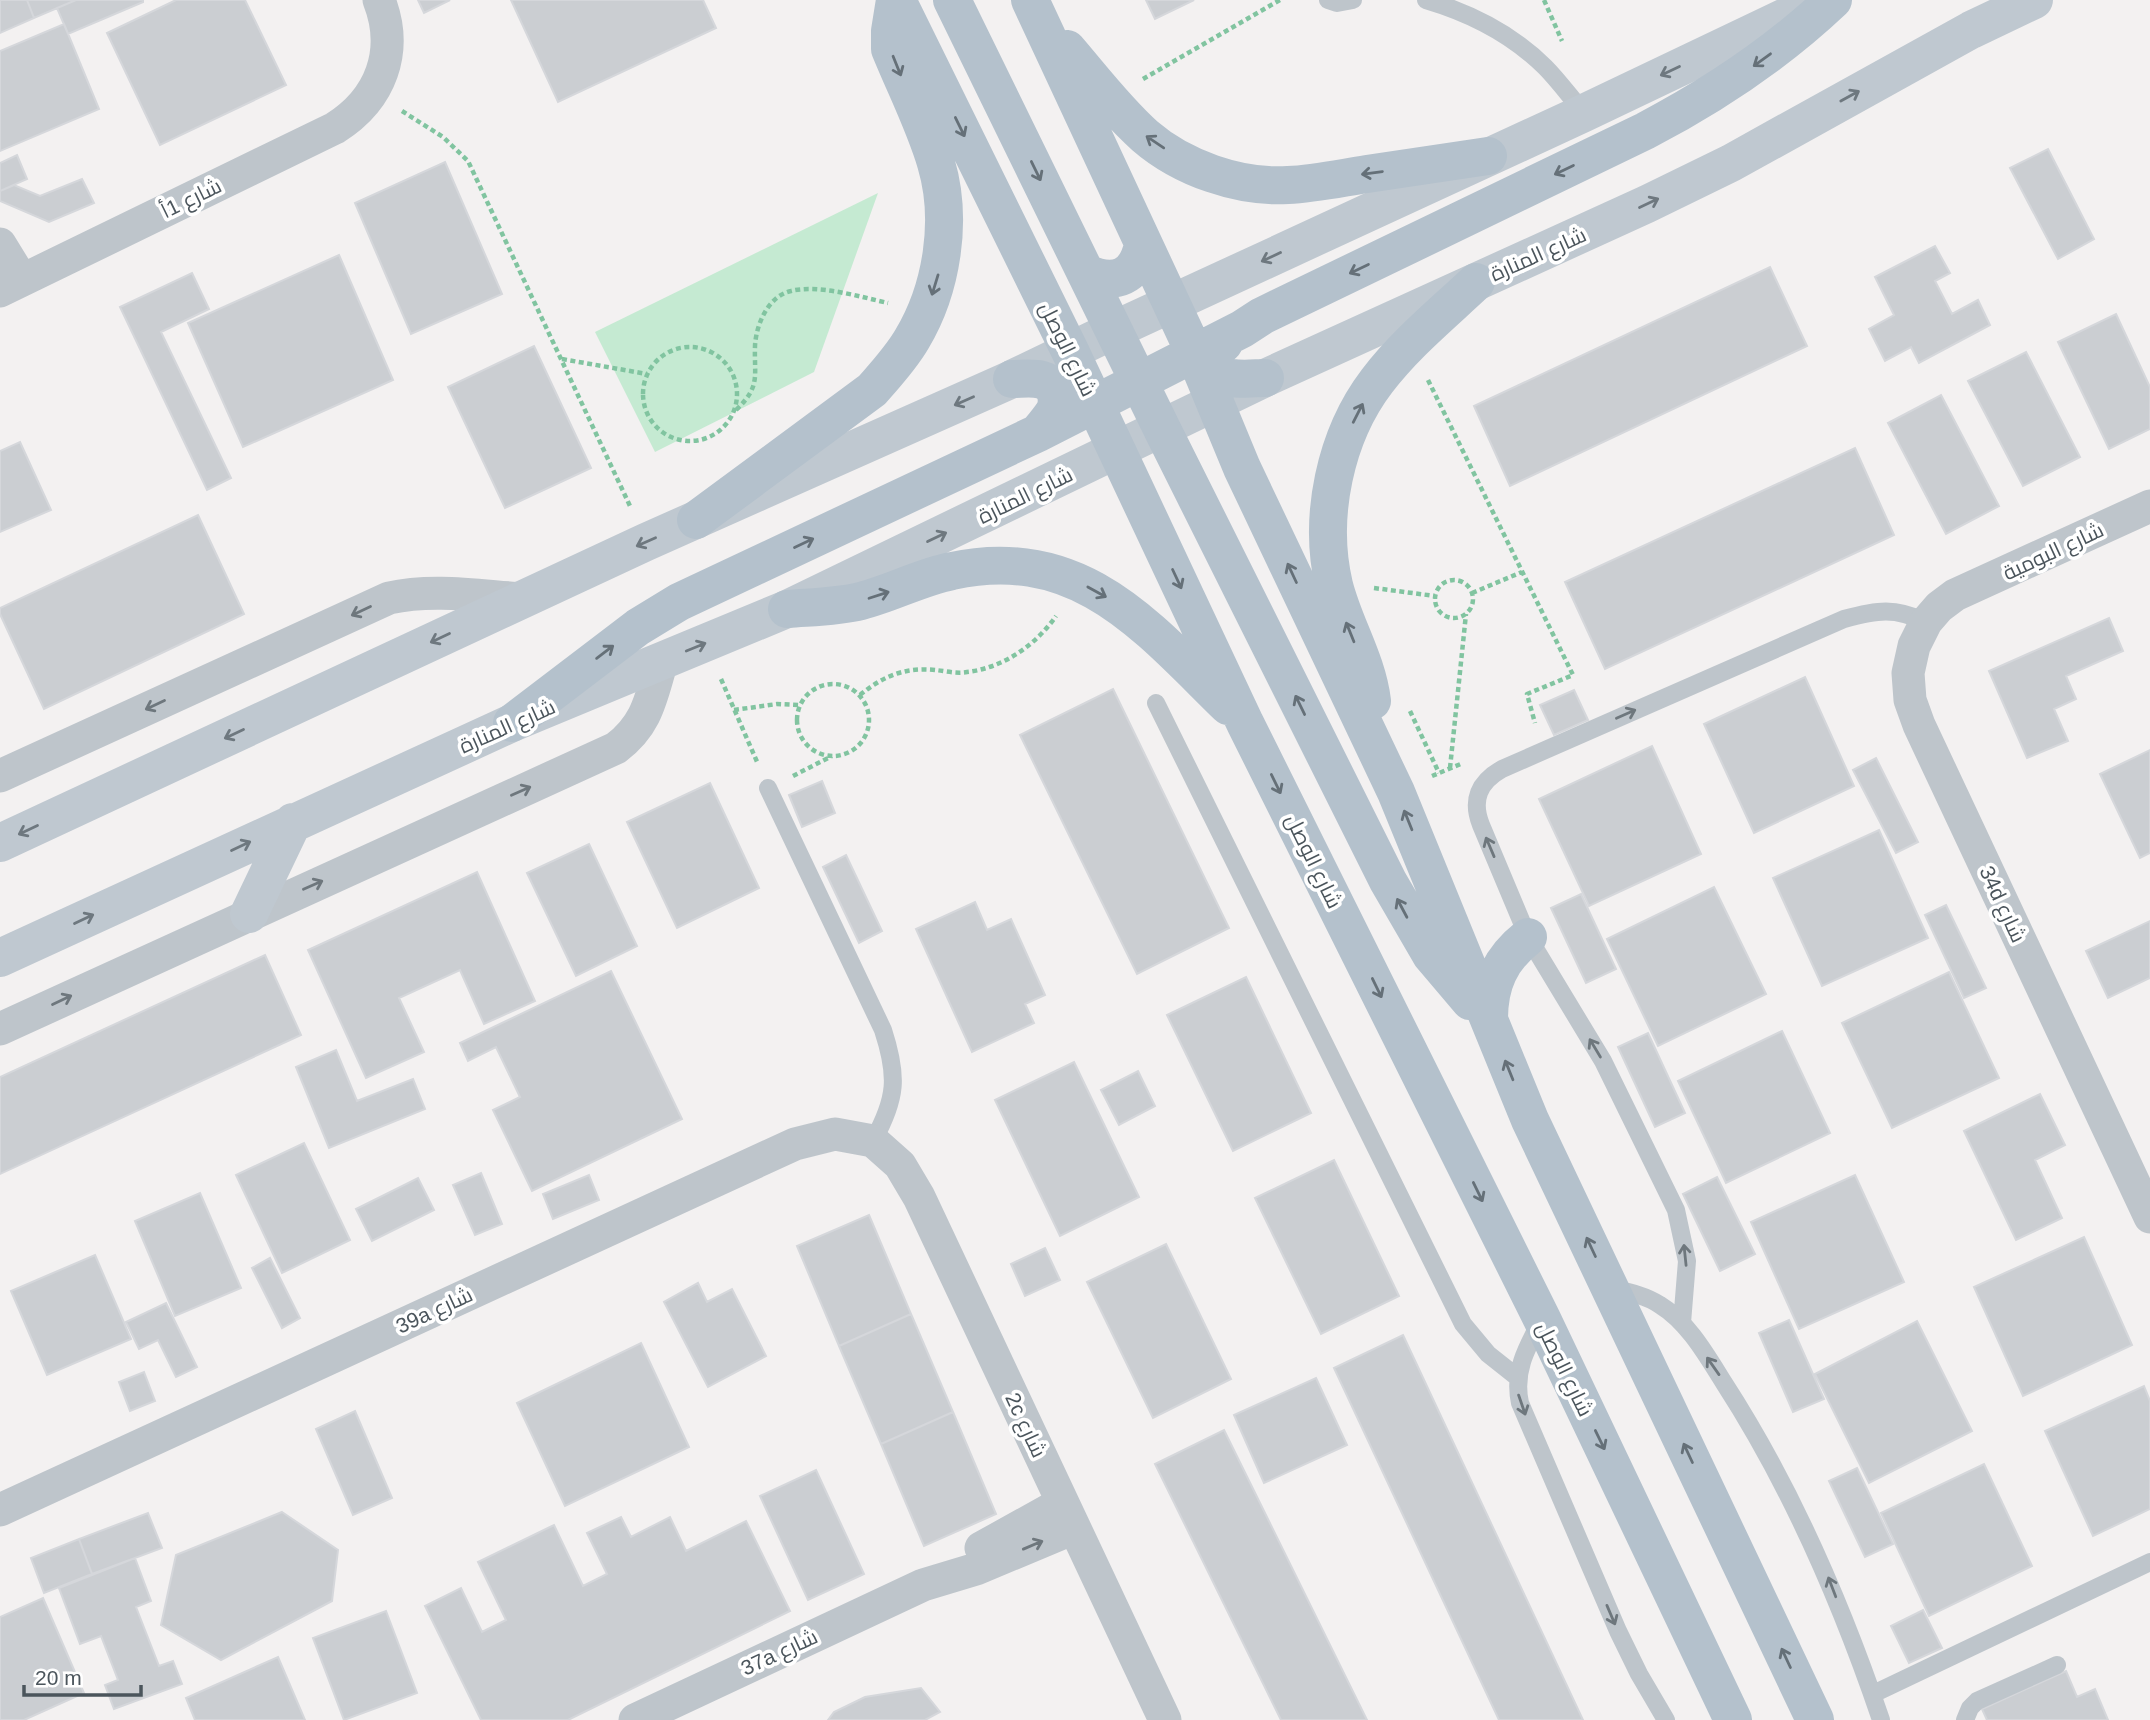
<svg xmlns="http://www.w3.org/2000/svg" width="2150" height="1720" viewBox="0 0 2150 1720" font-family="Helvetica,Cairo,sans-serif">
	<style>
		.green { fill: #c5ead2 }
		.building { fill: #cbced2; stroke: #d5d7db; stroke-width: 2 }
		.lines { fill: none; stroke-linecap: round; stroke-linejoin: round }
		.path { stroke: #81c4a0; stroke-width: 4.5; stroke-dasharray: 5 3.5; stroke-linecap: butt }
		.service { stroke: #bec5cb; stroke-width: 18 }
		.minor { stroke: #bec5cb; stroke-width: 33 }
		.secondary { stroke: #bfc8d0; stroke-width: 38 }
		.primary { stroke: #b4c1cc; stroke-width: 38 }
		.oneway { stroke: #657078 }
		.oneway2 { stroke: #6e787f }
		.oneway3 { stroke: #6e777d }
		.labels { text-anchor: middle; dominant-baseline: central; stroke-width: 7; stroke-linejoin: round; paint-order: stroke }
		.street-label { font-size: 21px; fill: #4b555c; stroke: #fff }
	</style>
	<rect width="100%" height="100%" fill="#f3f1f1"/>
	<path class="green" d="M878,193L814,372L655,452L595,332Z"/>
	<path class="building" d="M0,0H27L34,18L0,33Z
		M27,0H76L34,18Z
		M76,0H143V2L68,34L57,8Z
		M176,0H245L286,85L160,145L107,33Z
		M418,0H450L424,13Z
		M511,0H703L716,28L558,102Z
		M1146,0H1194L1155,19Z
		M64,24L99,109L0,151V51Z
		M2048,149L2094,239L2058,259L2010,168Z
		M17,155L27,179L0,191V163Z
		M445,162L502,294L411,334L355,203Z
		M82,179L94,203L49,222L0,201V191L14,185L40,196Z
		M1935,246L1950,273L1935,281L1952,314L1978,300L1990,325L1919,363L1911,347L1885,361L1869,329L1894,315L1875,277Z
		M339,255L393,380L243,447L188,323Z
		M1770,267L1807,346L1510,486L1474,406Z
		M192,273L209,309L161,332L231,478L207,490L120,307Z
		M2116,314L2150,387V429L2109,449L2058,342Z
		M534,346L591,468L505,508L448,387Z
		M2026,352L2080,457L2023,486L1968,381Z
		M1941,395L1999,506L1946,534L1888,423Z
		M20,442L51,510L0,532V451Z
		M1855,448L1894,535L1605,669L1565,582Z
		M198,515L244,614L44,709L0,614V608Z
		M2109,618L2123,651L2066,676L2076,699L2054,709L2068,741L2027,758L1989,671Z
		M1805,677L1854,786L1754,833L1704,724Z
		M1113,689L1229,928L1137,974L1020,735Z
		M1574,690L1588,720L1554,735L1540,705Z
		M1652,746L1701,854L1589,906L1539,799Z
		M2150,750V853L2140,858L2100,774Z
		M1876,758L1918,842L1896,853L1853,770Z
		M822,781L835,813L802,827L789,795Z
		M710,783L759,888L677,928L627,822Z
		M1879,830L1928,938L1822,986L1773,878Z
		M589,844L637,946L576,976L527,873Z
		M846,855L882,931L859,943L823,867Z
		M477,872L535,1001L484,1024L460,970L399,998L424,1052L366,1078L308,950Z
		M1714,887L1766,994L1658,1046L1607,939Z
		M1581,894L1616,969L1586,983L1551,908Z
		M975,902L987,930L1011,919L1045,995L1025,1004L1034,1023L972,1052L916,929Z
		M1946,905L1986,988L1964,998L1925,915Z
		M2150,921V978L2108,998L2086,951Z
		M265,955L301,1035L0,1174V1077Z
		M611,971L682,1119L532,1191L493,1110L520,1097L496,1047L468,1061L460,1043Z
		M1949,972L1999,1078L1892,1128L1842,1023Z
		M1246,977L1311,1113L1233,1151L1167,1015Z
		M1782,1031L1830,1133L1726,1183L1678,1081Z
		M1648,1033L1685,1113L1655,1127L1618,1047Z
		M336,1050L357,1101L413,1079L425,1109L329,1148L296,1067Z
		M1074,1062L1139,1197L1060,1236L995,1100Z
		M1138,1071L1155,1106L1119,1125L1101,1090Z
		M2040,1094L2065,1145L2035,1160L2062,1218L2016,1240L1964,1131Z
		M304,1143L350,1240L282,1273L236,1175Z
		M1334,1160L1399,1296L1321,1334L1255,1198Z
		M481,1173L502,1224L475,1235L453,1185Z
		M589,1175L599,1200L553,1219L543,1194Z
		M1855,1175L1904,1282L1799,1329L1751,1222Z
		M1717,1177L1755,1254L1720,1271L1683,1194Z
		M418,1178L434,1210L372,1241L356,1209Z
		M200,1193L241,1288L175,1316L135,1221Z
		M869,1215L911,1314L839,1346L797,1246Z
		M2084,1237L2132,1345L2023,1396L1974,1287Z
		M1166,1244L1231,1379L1153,1418L1087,1282Z
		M1045,1248L1060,1280L1025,1296L1011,1264Z
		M95,1255L131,1339L47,1375L11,1291Z
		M270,1258L300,1318L282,1328L252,1268Z
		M698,1283L707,1302L732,1289L766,1356L708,1387L664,1302Z
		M166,1303L197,1367L176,1377L158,1340L139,1349L126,1322Z
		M911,1314L953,1412L881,1444L839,1346Z
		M1789,1320L1824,1399L1793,1412L1759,1333Z
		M1917,1321L1972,1431L1869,1483L1815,1374Z
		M1403,1335L1583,1720H1499L1334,1368Z
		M641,1343L689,1447L565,1506L517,1403Z
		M144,1372L155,1401L130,1411L119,1382Z
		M1316,1378L1347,1445L1264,1483L1234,1415Z
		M2144,1386L2150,1401V1509L2093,1536L2045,1431Z
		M355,1411L392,1498L353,1515L316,1429Z
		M953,1412L996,1514L924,1546L881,1444Z
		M1224,1430L1367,1720H1281L1155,1464Z
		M1984,1464L2032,1566L1929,1616L1881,1513Z
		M1857,1468L1893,1544L1865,1557L1829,1481Z
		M816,1470L864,1574L808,1600L760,1496Z
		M282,1512L338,1550L332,1601L221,1660L161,1625L176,1555Z
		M148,1513L162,1548L92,1574L79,1539Z
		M621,1517L631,1537L670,1517L686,1551L746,1521L790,1611L568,1720H481L425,1606L461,1588L482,1632L506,1620L478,1562L554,1525L583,1586L607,1574L587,1533Z
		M79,1539L92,1574L44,1593L31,1558Z
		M135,1558L151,1601L136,1607L159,1666L173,1661L182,1684L114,1709L105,1685L118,1680L101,1636L80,1644L59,1588Z
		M43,1598L84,1693L24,1720H0V1617Z
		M1923,1610L1942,1648L1909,1663L1891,1626Z
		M386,1611L417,1693L344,1720L313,1638Z
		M278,1657L305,1720H195L186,1698Z
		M2066,1671L2077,1697L2095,1689L2108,1720H1987L1982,1709Z
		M921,1688L940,1712L925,1720H828L834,1712L865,1697Z"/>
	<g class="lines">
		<path class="path" d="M1544,0L1562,41
			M1143,79L1280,0
			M402,111L443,137L468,161L630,506
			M643 394a47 47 0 1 1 94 0a47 47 0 1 1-94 0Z
			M562,359L647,374
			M1428,380L1573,675L1527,694L1535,723
			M736,410C761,386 754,377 755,346C756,325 768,296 791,291C818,284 861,297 888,303
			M1435 599a19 19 0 1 1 38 0a19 19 0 1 1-38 0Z
			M1374,588L1435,596
			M1472,593L1522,572
			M721,679L758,764
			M797 720a36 36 0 1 1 72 0a36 36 0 1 1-72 0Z
			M860,695C883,676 905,667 935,670C945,671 957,674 967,672C1003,668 1036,645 1056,616
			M734,710L777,704L799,705
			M1410,711L1439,773
			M1450,768L1466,614
			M793,776L832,756
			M1432,776L1463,763"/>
		<path class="service" d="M1328,0L1337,3L1353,0
			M1426,0C1470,13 1512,34 1545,67C1559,81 1571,98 1584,113
			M1156,703L1463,1324L1488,1354L1517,1377
			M768,788L883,1030C898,1076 897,1098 873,1141
			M1610,1288C1628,1292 1645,1295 1660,1305C1688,1322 1707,1356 1724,1383C1792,1488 1841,1602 1881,1720
			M1542,1319C1527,1347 1513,1371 1520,1403L1618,1631L1639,1674L1666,1720
			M1682,1323L1687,1261L1676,1210L1603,1061L1528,937L1481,825C1471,800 1479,782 1502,769L1844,619C1877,610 1895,607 1926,622
			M1873,1694L2150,1562
			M1965,1720L1970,1708L1977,1701L2057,1665"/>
		<path class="minor" d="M0,244L22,280
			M0,291L335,128C381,99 399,51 379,0
			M2150,506L1955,595L1939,607L1926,622L1914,646L1908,673L1910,700L1919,725L2150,1217
			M0,776L389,598C433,588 479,596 524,599
			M0,1029L616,748C648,724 651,697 662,661
			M0,1510L795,1144L835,1134L873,1141L900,1165L919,1197L1165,1720
			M981,1548L1062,1503
			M635,1720L923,1585L976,1569L1074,1528"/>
		<path class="secondary" d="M0,843L646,542L1012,379L1114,330L1584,113L1821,0
			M249,914L293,822
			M0,958L512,723L787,609L1265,378L1647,204L1731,163L1971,30L2034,0"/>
		<path class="primary" d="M897,0L1070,351L1245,723L1542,1319L1733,1720
			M952,0L1162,429L1388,881L1431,955L1470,1001
			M1030,0L1194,352L1242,468L1396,792L1530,1120L1815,1720
			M1067,49C1092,78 1116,110 1145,136C1182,168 1239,188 1288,185C1314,184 1341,178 1367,174C1407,168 1448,162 1488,156
			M1086,273C1116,286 1136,277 1143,245
			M1224,343C1217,349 1213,354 1214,363C1218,384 1250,378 1265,378
			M1012,379C1028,379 1050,374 1056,394C1057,399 1057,405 1055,410C1051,418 1043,426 1038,433
			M696,520L872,390C886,374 901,358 912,339C942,289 953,220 936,163C925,125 905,86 890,49V31L895,0
			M787,609C812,607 837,607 861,601C892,593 921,577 952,571C1080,543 1147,627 1228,706
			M1372,701C1367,660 1344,625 1334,585C1318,517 1335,436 1377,381C1405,344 1442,314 1476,282
			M512,723L638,627L679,602L1038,433L1242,329L1262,316L1645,131C1714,95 1777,53 1833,0
			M1489,1019C1489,984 1500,959 1528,937"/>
	</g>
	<defs><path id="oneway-shaft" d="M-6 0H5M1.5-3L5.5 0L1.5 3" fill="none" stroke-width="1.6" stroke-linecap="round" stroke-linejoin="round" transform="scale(1.75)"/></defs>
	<g class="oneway">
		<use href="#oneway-shaft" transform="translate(1762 60) rotate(144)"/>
		<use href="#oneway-shaft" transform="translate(897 66) rotate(68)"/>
		<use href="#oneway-shaft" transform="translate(960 127) rotate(64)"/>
		<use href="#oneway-shaft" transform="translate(1155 142) rotate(-146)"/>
		<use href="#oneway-shaft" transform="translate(1564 170) rotate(154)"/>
		<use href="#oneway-shaft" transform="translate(1036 171) rotate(64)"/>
		<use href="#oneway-shaft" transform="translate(1372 173) rotate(172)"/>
		<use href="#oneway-shaft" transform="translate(1359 269) rotate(154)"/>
		<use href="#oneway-shaft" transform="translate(935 285) rotate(107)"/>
		<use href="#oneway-shaft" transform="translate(1358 413) rotate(-63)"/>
		<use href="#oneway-shaft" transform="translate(804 543) rotate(-25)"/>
		<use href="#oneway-shaft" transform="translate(1292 573) rotate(-115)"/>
		<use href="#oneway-shaft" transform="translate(1177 579) rotate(65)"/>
		<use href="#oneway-shaft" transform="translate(1097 592) rotate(29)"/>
		<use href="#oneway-shaft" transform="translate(879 595) rotate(-18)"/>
		<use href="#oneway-shaft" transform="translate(1350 632) rotate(-112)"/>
		<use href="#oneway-shaft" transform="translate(605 652) rotate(-37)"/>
		<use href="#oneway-shaft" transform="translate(1300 705) rotate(-116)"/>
		<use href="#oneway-shaft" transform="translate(1276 784) rotate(64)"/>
		<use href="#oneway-shaft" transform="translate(1408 820) rotate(-112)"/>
		<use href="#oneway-shaft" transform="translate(1402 908) rotate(-118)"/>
		<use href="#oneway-shaft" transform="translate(1377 988) rotate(64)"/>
		<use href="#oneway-shaft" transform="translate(1509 1070) rotate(-112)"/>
		<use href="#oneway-shaft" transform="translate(1478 1192) rotate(64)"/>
		<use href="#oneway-shaft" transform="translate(1591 1247) rotate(-115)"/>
		<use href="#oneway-shaft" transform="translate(1600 1440) rotate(64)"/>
		<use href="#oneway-shaft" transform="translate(1688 1453) rotate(-115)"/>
		<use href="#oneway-shaft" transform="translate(1786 1658) rotate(-115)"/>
	</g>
	<g class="oneway2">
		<use href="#oneway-shaft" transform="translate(1670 71) rotate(155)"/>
		<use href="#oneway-shaft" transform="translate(1850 96) rotate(-29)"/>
		<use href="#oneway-shaft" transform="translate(1649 203) rotate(-25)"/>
		<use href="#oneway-shaft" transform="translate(1271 257) rotate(155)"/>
		<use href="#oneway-shaft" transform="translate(964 401) rotate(156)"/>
		<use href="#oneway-shaft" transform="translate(937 537) rotate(-26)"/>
		<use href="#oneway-shaft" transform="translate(646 542) rotate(156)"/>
		<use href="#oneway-shaft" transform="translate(440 638) rotate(155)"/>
		<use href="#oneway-shaft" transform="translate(696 647) rotate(-22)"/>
		<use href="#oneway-shaft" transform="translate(234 734) rotate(155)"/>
		<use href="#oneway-shaft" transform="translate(28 830) rotate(155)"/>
		<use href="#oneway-shaft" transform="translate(241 846) rotate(-25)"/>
		<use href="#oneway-shaft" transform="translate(84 919) rotate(-25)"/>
	</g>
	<g class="oneway3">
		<use href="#oneway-shaft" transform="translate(361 611) rotate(155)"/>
		<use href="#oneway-shaft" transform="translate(155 705) rotate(155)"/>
		<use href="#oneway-shaft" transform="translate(1626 714) rotate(-24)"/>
		<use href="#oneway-shaft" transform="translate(521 791) rotate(-24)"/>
		<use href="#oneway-shaft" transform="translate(1490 847) rotate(-113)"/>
		<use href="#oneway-shaft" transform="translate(313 885) rotate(-24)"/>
		<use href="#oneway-shaft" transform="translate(62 1000) rotate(-25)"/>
		<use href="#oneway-shaft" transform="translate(1595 1048) rotate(-121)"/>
		<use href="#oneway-shaft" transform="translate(1685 1255) rotate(-96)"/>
		<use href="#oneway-shaft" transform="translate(1713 1366) rotate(-125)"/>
		<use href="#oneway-shaft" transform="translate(1522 1405) rotate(71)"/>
		<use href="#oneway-shaft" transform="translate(1033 1545) rotate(-23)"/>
		<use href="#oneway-shaft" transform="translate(1832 1587) rotate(-111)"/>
		<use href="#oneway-shaft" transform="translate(1611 1615) rotate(67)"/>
	</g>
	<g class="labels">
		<g class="street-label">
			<text transform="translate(191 198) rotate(-26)">شارع 1أ</text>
			<text transform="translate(1538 254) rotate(-24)">شارع المنارة</text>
			<text transform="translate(1068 349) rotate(64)">شارع الوصل</text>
			<text transform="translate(1025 495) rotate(-26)">شارع المنارة</text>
			<text transform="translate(2053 551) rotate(-25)">شارع البومية</text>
			<text transform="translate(507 726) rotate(-24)">شارع المنارة</text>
			<text transform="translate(1314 861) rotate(64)">شارع الوصل</text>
			<text transform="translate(2003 904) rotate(65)">34d شارع</text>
			<text transform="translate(434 1310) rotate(-25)">39a شارع</text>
			<text transform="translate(1565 1369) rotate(64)">شارع الوصل</text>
			<text transform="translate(1026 1425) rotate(65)">2c شارع</text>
			<text transform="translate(779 1652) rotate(-25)">37a شارع</text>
		</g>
	</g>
	<path d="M24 1685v10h117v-10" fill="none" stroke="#4b555c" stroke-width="3.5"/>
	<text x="35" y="1685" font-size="21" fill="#4b555c" stroke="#ffffff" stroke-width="5" paint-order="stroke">20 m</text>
</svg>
